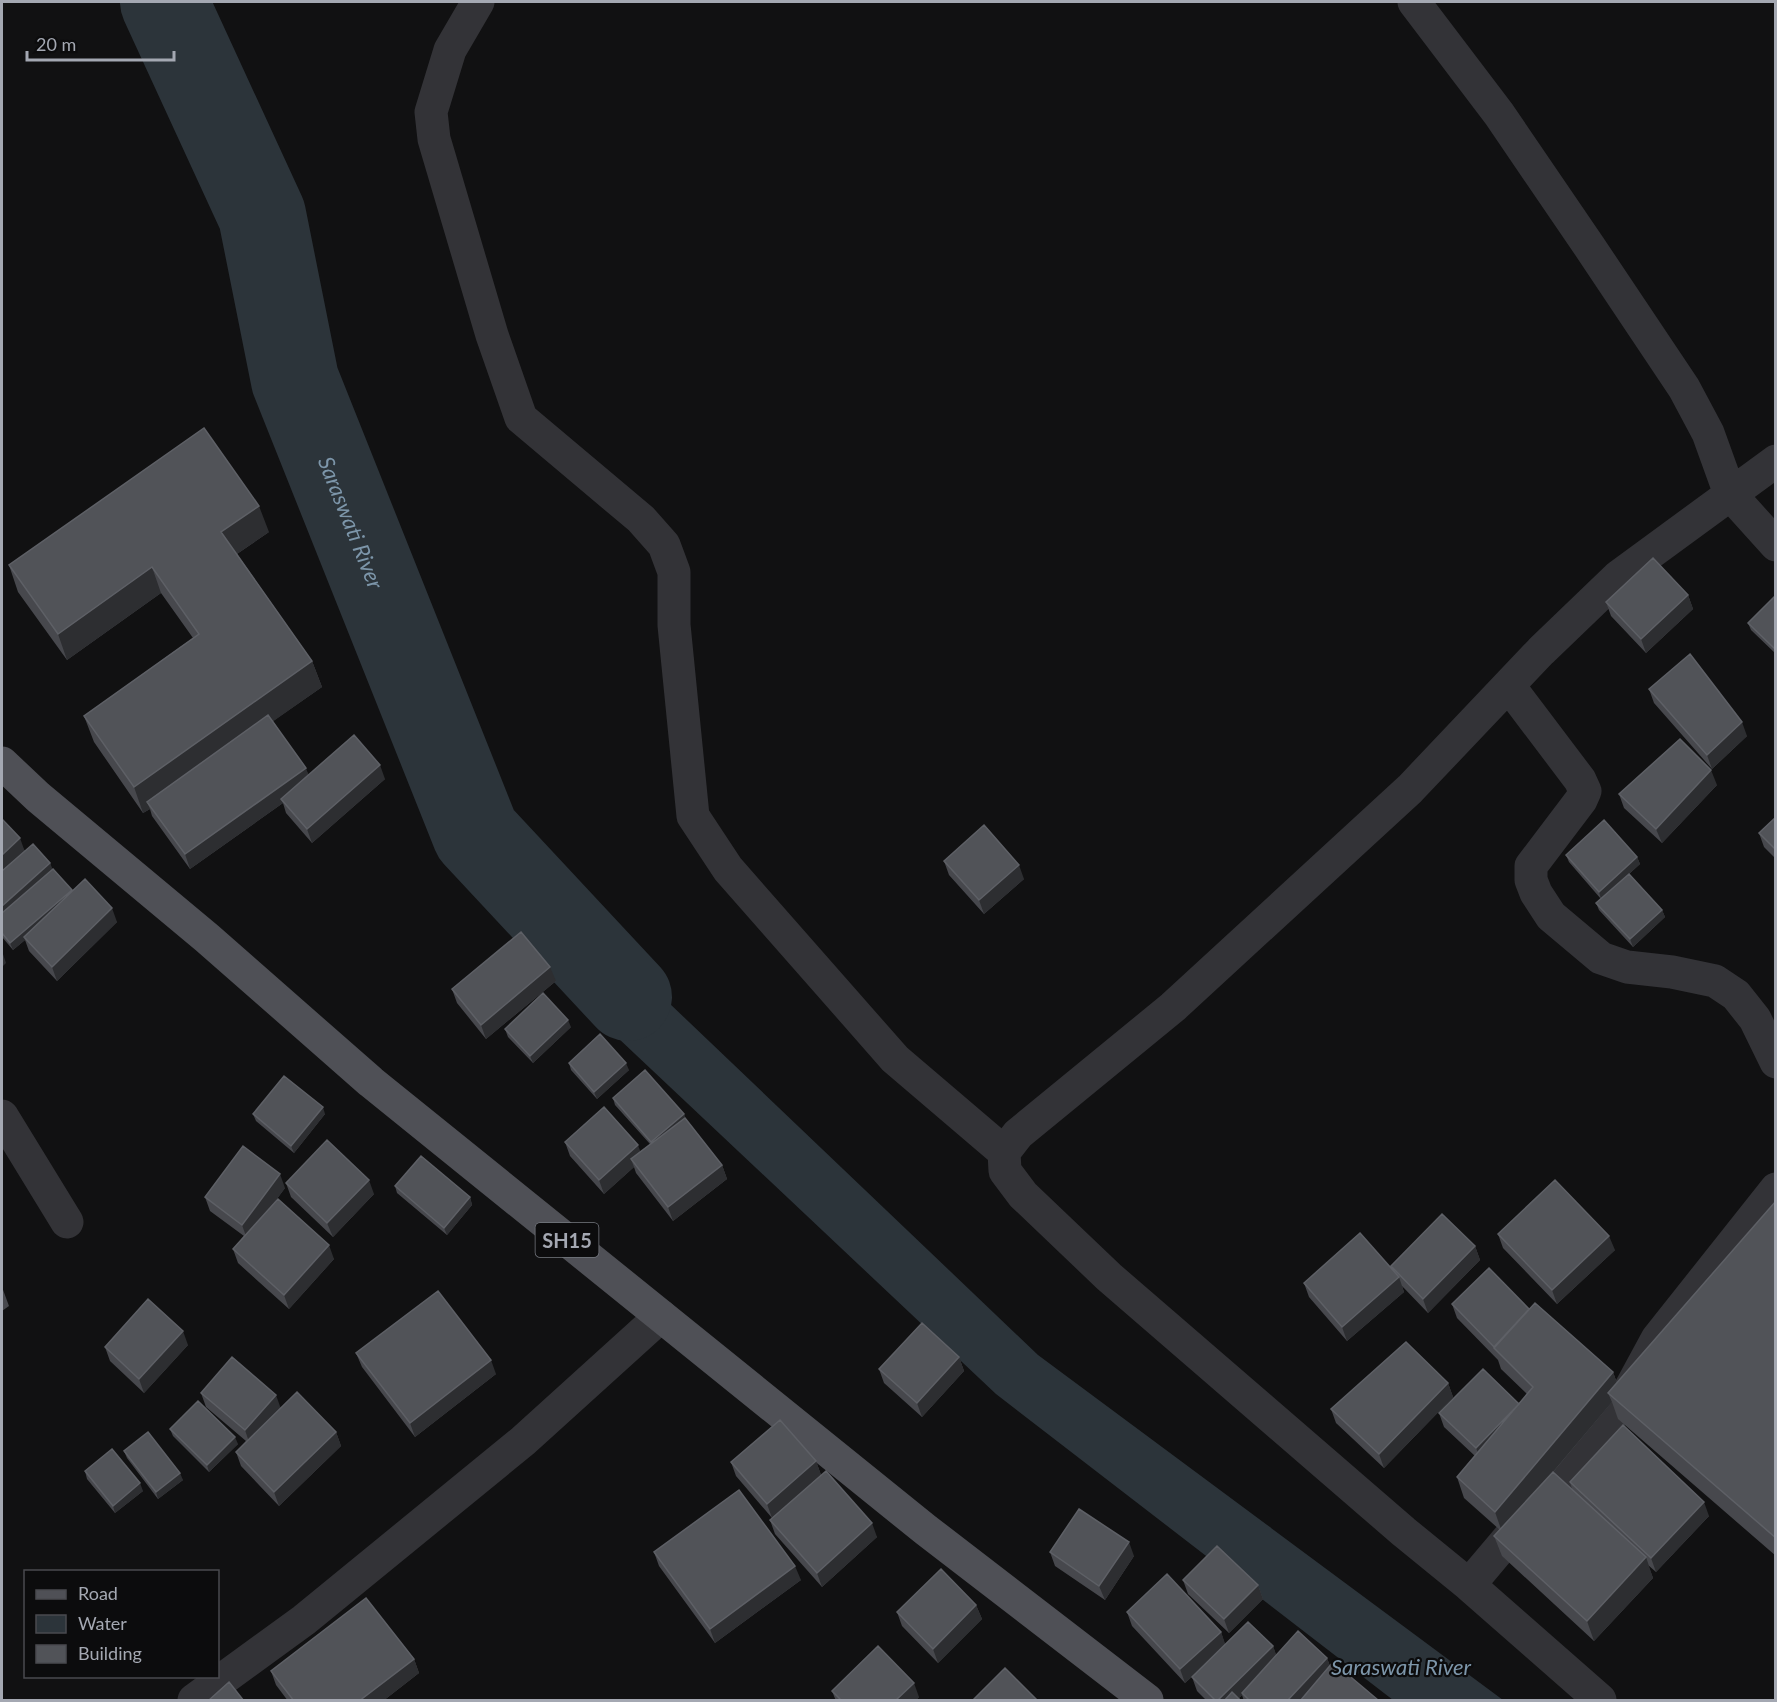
<svg xmlns="http://www.w3.org/2000/svg" width="1777" height="1702" viewBox="0 0 1777 1702" font-family="Lato,sans-serif">
	<style>
		.water { fill: #2c343a }
		.lines { fill: none; stroke-linecap: round; stroke-linejoin: round }
		.river { stroke: #2c343a; stroke-width: 88 }
		.minor { stroke: #333337; stroke-width: 33 }
		.primary { stroke: #4f5056; stroke-width: 33 }
		.wall { fill: #47484d }
		.shaded-wall { fill: #2d2e31 }
		.building { fill: #515358; stroke: #5e6066; stroke-width: 1.5 }
		.labels { text-anchor: middle; dominant-baseline: central; stroke-width: 4.5; stroke-linejoin: round; paint-order: stroke }
		.shield { fill: #0c0c0d; stroke: #767980; stroke-width: 1.5 }
		.shield-label { font-size: 20px; font-weight: bold; fill: #a4a8b2 }
		.water-label { font-size: 22px; font-style: italic; fill: #7d96aa; stroke: #0c0c0d }
	</style>
	<rect width="100%" height="100%" fill="#111112"/>
	<path class="water" d="M646,981L1038,1355L1503,1700H1393L996,1394L600,1021Z"/>
	<g class="lines">
		<path class="river" id="s1" d="M164,2L262,215L295,380L476,834L628,997"/>
		<path class="minor" d="M478,2L450,50L431,112L434,139L492,335L521,418L641,519L664,545L674,572V625L693,816L728,869L895,1059L1004,1152
			M1414,2L1499,114L1589,246L1684,388L1708,433L1730,494L1776,545
			M1509,686L1580,780L1585,791L1581,800L1531,866V880L1536,893L1551,916L1601,958L1627,967L1672,972L1715,981L1736,995L1755,1019L1776,1062
			M2,1116L67,1222
			M1469,1585L1605,1424L1625,1398L1657,1339L1776,1189
			M194,1700L304,1620L523,1441L661,1316
			M1600,1700L1469,1585L1404,1532L1109,1277L1023,1195L1005,1171L1004,1152L1018,1134L1173,1007L1410,789L1541,651L1619,576L1776,461"/>
		<path class="primary" d="M2,763L38,797L207,938L371,1082L926,1530L1147,1700"/>
	</g>
	<path class="wall" d="M269,532L237,554L312,661L322,687L273,721L309,775L385,779L312,843L286,813L283,803L190,869L152,816L150,809L143,813L94,742L84,716L193,638L161,593L67,660L18,592L9,565Z
		M1688,595L1693,609L1646,653L1611,616L1606,602Z
		M1776,595V654L1751,630L1748,623Z
		M1649,689L1747,736L1712,769L1654,703Z
		M1717,785L1662,843L1624,808L1619,794Z
		M1776,817V859L1764,847L1759,833Z
		M2,819L25,851L50,863L52,870L72,891L117,922L57,981L29,951L25,940L13,950L2,937Z
		M1566,855L1637,857L1640,864L1629,874L1662,910L1665,917L1633,947L1599,910L1596,903L1601,899L1569,862Z
		M944,861L1024,879L984,914L949,875Z
		M556,981L486,1039L457,1003L452,989Z
		M571,1027L533,1063L508,1037L505,1029Z
		M569,1063L629,1070L597,1099L571,1070Z
		M613,1098L684,1114L685,1118L722,1165L727,1179L673,1221L636,1173L634,1167L604,1194L570,1156L565,1142L641,1151L650,1144L615,1105Z
		M253,1114H325L294,1153L256,1121Z
		M286,1183L374,1194L333,1237L291,1197Z
		M395,1186L470,1197L472,1205L447,1235L397,1193Z
		M285,1188L273,1204L334,1259L289,1309L238,1263L233,1249L244,1236L210,1211L205,1197Z
		M1776,1201V1556L1618,1419L1612,1402L1549,1477L1572,1489L1570,1482L1709,1516L1656,1572L1648,1565L1653,1578L1594,1641L1502,1556L1494,1536L1500,1530L1464,1498L1457,1477L1475,1456L1444,1427L1439,1413L1519,1404L1527,1394L1501,1369L1498,1360L1457,1318L1452,1304L1529,1309L1613,1372L1617,1383Z
		M1498,1234L1615,1250L1557,1304L1503,1248Z
		M1475,1246L1480,1260L1428,1313L1402,1286L1404,1292L1347,1341L1309,1297L1304,1283L1392,1270L1391,1266Z
		M2,1287L9,1306L2,1311Z
		M188,1345L144,1393L110,1361L105,1347Z
		M356,1353L496,1374L415,1437L362,1367Z
		M959,1357L964,1371L922,1417L884,1383L879,1369Z
		M1448,1383L1453,1397L1384,1468L1336,1423L1331,1409Z
		M201,1393L281,1408L336,1432L341,1446L279,1506L241,1466L236,1452L246,1441L206,1407Z
		M170,1429L238,1444L209,1472L173,1436Z
		M124,1451L183,1480L158,1499L127,1458Z
		M816,1461L821,1475L877,1537L822,1587L775,1534L770,1520L772,1518L736,1476L731,1462Z
		M85,1471L143,1491L115,1513L87,1479Z
		M654,1552L801,1580L715,1643L659,1566Z
		M1050,1552L1134,1556L1105,1600L1055,1566Z
		M1183,1580L1258,1585L1263,1599L1229,1633L1188,1594Z
		M976,1605L982,1619L938,1663L902,1626L897,1612Z
		M1127,1612L1221,1632L1225,1645L1273,1646L1276,1655L1327,1658L1330,1666L1378,1701H1244L1242,1695L1239,1698L1241,1701H1207L1197,1691L1192,1677L1204,1666L1185,1683L1132,1626Z
		M414,1659L419,1673L383,1701H288L276,1685L271,1671Z
		M832,1691L919,1697L915,1701H836Z"/>
	<path class="shaded-wall" d="M259,506L269,532L231,558L221,532Z
		M152,567L161,593L67,660L58,634Z
		M1688,595L1693,609L1646,653L1641,639Z
		M312,661L322,687L151,807L147,802L150,809L143,813L134,787Z
		M1742,722L1747,736L1712,769L1707,755Z
		M380,765L385,779L312,843L307,829Z
		M306,768L311,782L281,799L283,803L190,869L185,854Z
		M1711,770L1717,785L1662,843L1656,829Z
		M20,838L25,852L2,874V855Z
		M1637,857L1640,864L1601,899L1599,892Z
		M50,863L53,870L2,915V906Z
		M1019,865L1024,879L984,914L979,900Z
		M72,890L26,939L24,937L25,940L13,950L10,943Z
		M112,908L117,922L57,981L52,967Z
		M1662,910L1665,917L1633,947L1630,939Z
		M2,951L6,963L2,967Z
		M550,967L556,981L486,1039L481,1025Z
		M568,1020L571,1027L533,1063L530,1056Z
		M626,1063L629,1070L597,1099L594,1092Z
		M323,1107L325,1114L294,1153L291,1146Z
		M684,1114L686,1121L654,1149L651,1142Z
		M638,1145L643,1159H631L634,1167L604,1194L599,1180Z
		M722,1165L727,1179L673,1221L668,1207Z
		M280,1174L285,1188L247,1239L242,1225Z
		M369,1180L374,1194L333,1237L327,1223Z
		M470,1197L472,1205L447,1235L444,1228Z
		M1609,1236L1615,1250L1557,1304L1552,1290Z
		M329,1245L334,1259L289,1309L284,1295Z
		M1475,1246L1480,1260L1428,1313L1423,1299Z
		M1399,1277L1404,1292L1347,1341L1342,1327Z
		M183,1331L188,1345L144,1393L139,1379Z
		M959,1357L964,1371L922,1417L917,1403Z
		M491,1360L496,1374L415,1437L410,1423Z
		M1613,1372L1620,1392L1608,1393L1612,1402L1502,1532L1495,1512Z
		M1448,1383L1453,1397L1384,1468L1379,1454Z
		M276,1395L281,1409L250,1445L245,1430Z
		M1519,1404L1482,1462L1476,1448Z
		M336,1432L341,1446L279,1506L274,1492Z
		M235,1437L238,1444L209,1472L207,1465Z
		M816,1461L821,1475L772,1518L767,1504Z
		M180,1473L183,1480L158,1499L156,1492Z
		M140,1483L143,1491L115,1513L113,1506Z
		M1704,1502L1709,1516L1656,1572L1651,1558Z
		M872,1523L877,1537L822,1587L817,1573Z
		M1129,1542L1134,1556L1105,1600L1099,1586Z
		M1646,1557L1653,1578L1594,1641L1587,1621Z
		M795,1566L801,1580L715,1643L710,1629Z
		M1258,1585L1263,1599L1229,1633L1224,1619Z
		M976,1605L982,1619L938,1663L933,1649Z
		M1221,1632L1226,1646L1185,1683L1180,1669Z
		M1273,1646L1278,1660L1242,1693V1695L1236,1701H1217Z
		M1327,1658L1332,1672L1305,1701H1287Z
		M414,1659L419,1673L383,1701H359Z
		M914,1683L919,1697L915,1701H895Z"/>
	<path class="building" d="M204,428L259,506L221,532L312,661L134,787L84,716L199,634L152,567L58,634L9,565Z
		M1653,558L1688,595L1641,639L1606,602Z
		M1776,595V650L1748,623Z
		M1690,654L1742,722L1707,755L1649,689Z
		M268,715L306,768L185,854L147,802Z
		M354,735L380,765L307,829L281,799Z
		M1680,739L1711,770L1656,829L1619,794Z
		M1776,817V850L1759,833Z
		M2,819L20,838L2,855Z
		M1604,820L1637,857L1599,892L1566,855Z
		M984,825L1019,865L979,900L944,861Z
		M33,844L50,863L2,906V871Z
		M53,869L72,890L10,943L2,933V913Z
		M1629,874L1662,910L1630,939L1596,903Z
		M85,879L112,908L52,967L24,937Z
		M521,932L550,967L481,1025L452,989Z
		M543,993L568,1020L530,1056L505,1029Z
		M600,1034L626,1063L594,1092L569,1063Z
		M645,1070L684,1114L651,1142L613,1098Z
		M284,1076L323,1107L291,1146L253,1114Z
		M604,1107L638,1145L599,1180L565,1142Z
		M685,1118L722,1165L668,1207L631,1159Z
		M327,1140L369,1180L327,1223L286,1183Z
		M243,1146L280,1174L242,1225L205,1197Z
		M421,1156L470,1197L444,1228L395,1186Z
		M1555,1180L1609,1236L1552,1290L1498,1234Z
		M278,1199L329,1245L284,1295L233,1249Z
		M1776,1201V1538L1608,1393Z
		M1442,1214L1475,1246L1423,1299L1391,1266Z
		M1360,1233L1399,1277L1342,1327L1304,1283Z
		M1489,1268L1529,1309L1494,1347L1452,1304Z
		M438,1291L491,1360L410,1423L356,1353Z
		M148,1299L183,1331L139,1379L105,1347Z
		M1535,1303L1613,1372L1495,1512L1457,1477L1533,1387L1494,1348Z
		M922,1323L959,1357L917,1403L879,1369Z
		M1406,1342L1448,1383L1379,1454L1331,1409Z
		M232,1357L276,1395L245,1430L201,1393Z
		M1483,1369L1519,1404L1476,1448L1439,1413Z
		M297,1392L336,1432L274,1492L236,1452Z
		M198,1401L235,1437L207,1465L170,1429Z
		M780,1420L816,1461L767,1504L731,1462Z
		M1623,1425L1704,1502L1651,1558L1570,1482Z
		M148,1432L180,1473L156,1492L124,1451Z
		M112,1449L140,1483L113,1506L85,1471Z
		M826,1471L872,1523L817,1573L770,1520Z
		M1553,1472L1646,1557L1587,1621L1494,1536Z
		M739,1490L795,1566L710,1629L654,1552Z
		M1079,1509L1129,1542L1099,1586L1050,1552Z
		M1217,1546L1258,1585L1224,1619L1183,1580Z
		M941,1569L976,1605L933,1649L897,1612Z
		M1167,1574L1221,1632L1180,1669L1127,1612Z
		M366,1598L414,1659L359,1701H294L271,1671Z
		M1248,1622L1273,1646L1217,1701H1216L1192,1677Z
		M1298,1631L1327,1658L1287,1701H1250L1242,1693Z
		M878,1646L914,1683L895,1701H842L832,1691Z
		M1333,1662L1378,1700L1377,1701H1300Z
		M1005,1668L1038,1701H972Z
		M229,1682L244,1701H208Z
		M1232,1692L1241,1701H1224Z"/>
	<g class="labels">
		<rect class="shield" x="535.5" y="1223" width="63" height="34" rx="4.5"/>
		<g class="shield-label">
			<text x="567" y="1240">SH15</text>
		</g>
		<g class="water-label">
			<text stroke="none"><textPath href="#s1" startOffset="556">Saraswati River</textPath></text>
			<text x="1401" y="1666">Saraswati River</text>
		</g>
	</g>
	<rect width="1777" height="1702" fill="none" stroke="#a4a8b2" stroke-width="6"/>
	<rect x="24" y="1570" width="195" height="108" fill="#0c0c0d" stroke="#494a4f" stroke-width="1.5"/>
	<rect x="36" y="1590" width="30" height="9" fill="#4f5056" stroke="#494a4f" stroke-width="1.5"/>
	<text x="78" y="1600" font-size="18" fill="#a4a8b2">Road</text>
	<rect x="36" y="1615" width="30" height="18" fill="#2c343a" stroke="#494a4f" stroke-width="1.5"/>
	<text x="78" y="1630" font-size="18" fill="#a4a8b2">Water</text>
	<rect x="36" y="1645" width="30" height="18" fill="#515358" stroke="#494a4f" stroke-width="1.5"/>
	<text x="78" y="1660" font-size="18" fill="#a4a8b2">Building</text>
	<path d="M27 51v9h147v-9" fill="none" stroke="#a4a8b2" stroke-width="3"/>
	<text x="36" y="51" font-size="18" fill="#a4a8b2" stroke="#0c0c0d" stroke-width="4.5" paint-order="stroke">20 m</text>
</svg>
